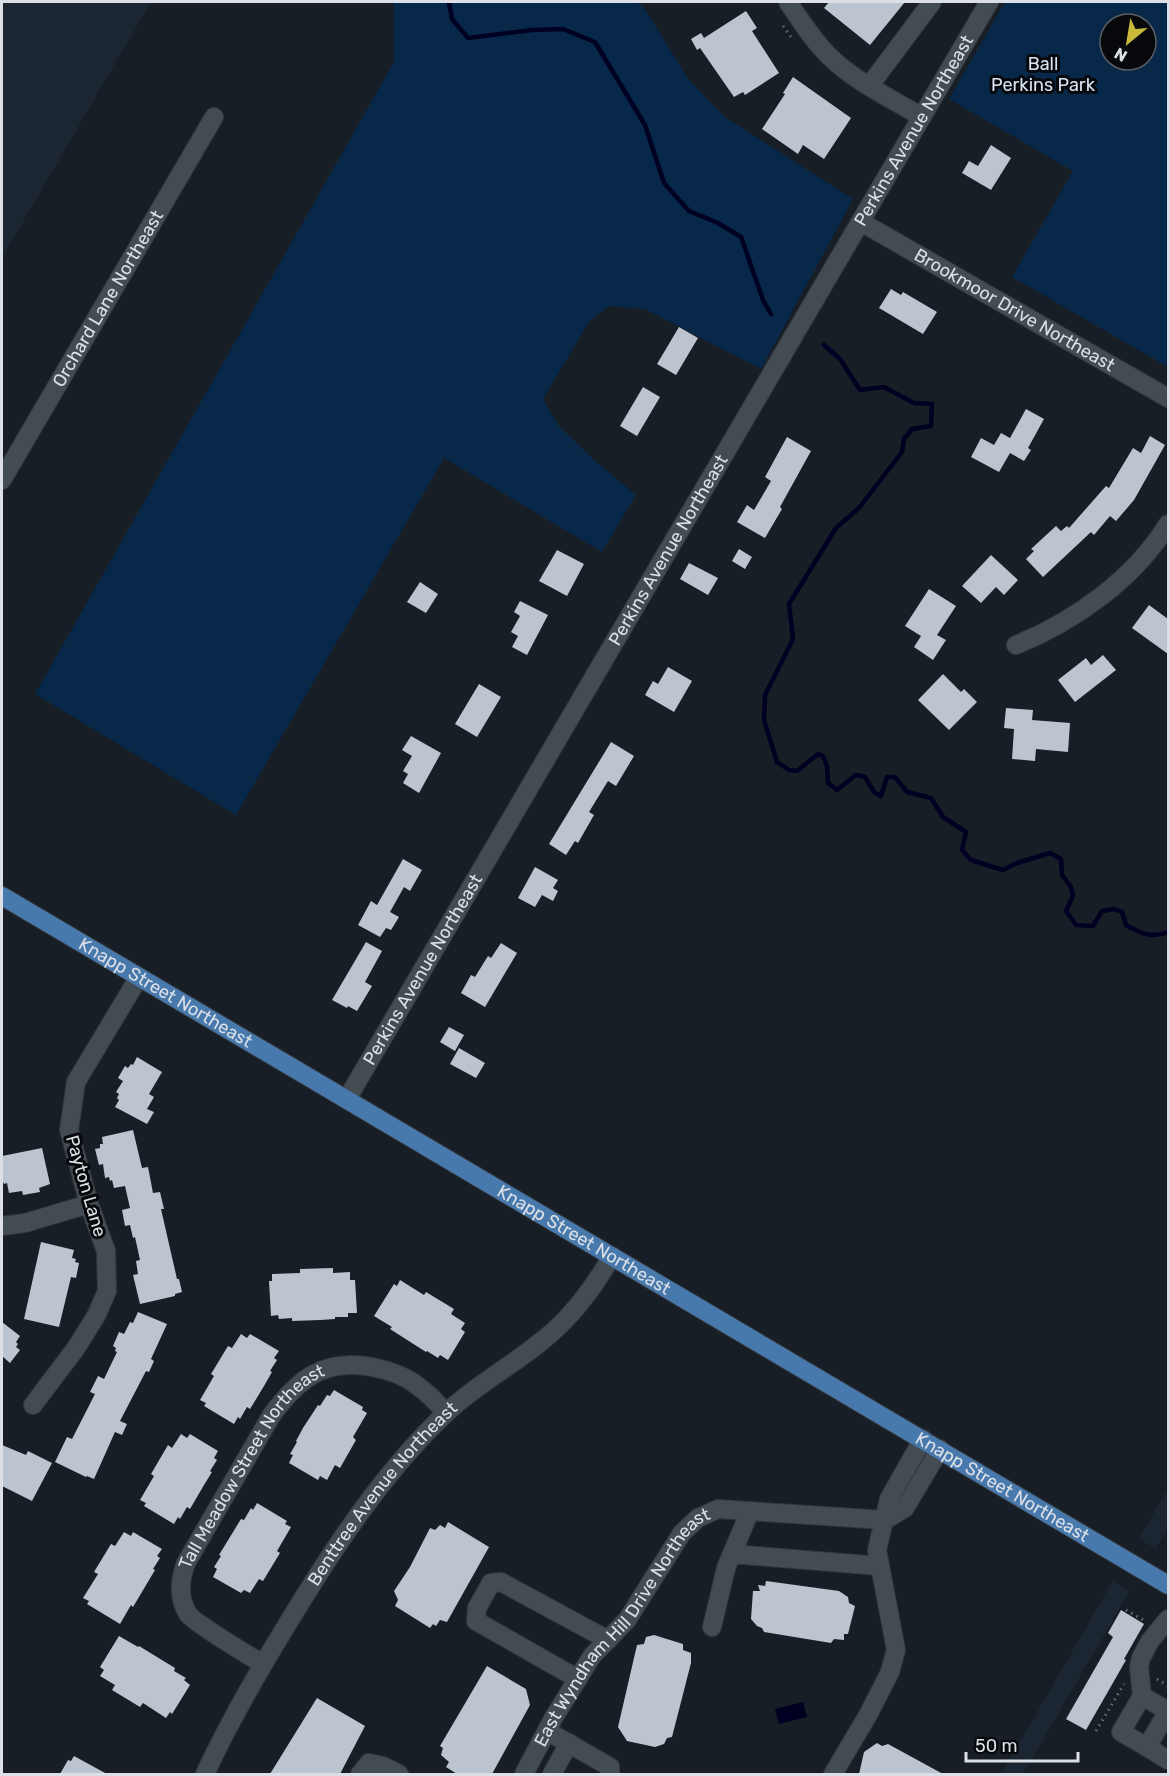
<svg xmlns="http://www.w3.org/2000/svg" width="1170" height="1776" viewBox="0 0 1170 1776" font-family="Rubik,sans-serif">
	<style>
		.built { fill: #1b2632 }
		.green { fill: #082849; fill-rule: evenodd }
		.water { fill: #000122 }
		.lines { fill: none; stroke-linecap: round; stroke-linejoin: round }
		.stream { stroke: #000122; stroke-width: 4.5 }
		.building { fill: #bcc5cf }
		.minor-casing { stroke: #34383e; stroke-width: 20 }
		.major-casing { stroke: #34383e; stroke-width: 20 }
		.path { stroke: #676d74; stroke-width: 3; stroke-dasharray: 1.5 4.5; stroke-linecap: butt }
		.minor { stroke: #434b53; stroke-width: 18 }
		.major { stroke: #4879ad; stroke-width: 18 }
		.labels { text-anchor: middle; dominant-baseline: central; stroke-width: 6; stroke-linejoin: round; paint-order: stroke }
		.park-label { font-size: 18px; fill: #d9e4f2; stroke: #06080b }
		.street-label { font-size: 18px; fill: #dce0e6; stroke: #06080b }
	</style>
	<rect width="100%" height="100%" fill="#171e25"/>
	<path class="built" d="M2,2H151L2,258Z
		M1168,1488V1528L1156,1549L1139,1539Z
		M1113,1581L1130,1591L1023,1774H1001Z"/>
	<path class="green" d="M394,2H635L643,6L689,80L725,117L853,199L761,369L645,309L609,306L589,322L543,399L559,426L595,461L636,495L602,552L444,458L236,815L35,694L394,62Z
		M1005,2H1168V367L1012,277L1073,171L949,99ZM1110,24H1146V60H1110Z"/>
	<path class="water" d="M803,1702L807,1717L779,1724L775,1709Z"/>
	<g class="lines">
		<path class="stream" d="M449,2L452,19L468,38L532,30L563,29L595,42L645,125L664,183L689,211L718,223L741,237L763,300L771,314
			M824,345L840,359L860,390L884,387L914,403L932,404L931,426L912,429L904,439L902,452L859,508L836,528L789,604L793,639L765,695L764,720L777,762L789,770L797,771L818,754L823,756L827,766L828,783L837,790L856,775L865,777L874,792L881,796L887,777H895L907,792L931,798L943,817L966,832L962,850L971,860L1003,870L1017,863L1050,853L1061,859L1062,875L1071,887L1073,896L1066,911L1076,925L1093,926L1102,911L1114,909L1122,912L1126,925C1141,933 1151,939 1168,932"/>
	</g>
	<path class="building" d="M829,2H905L870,45L824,8Z
		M746,11L757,28L752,31L779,73L745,95L743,92L734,97L700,48L697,50L691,39L701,33L704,38Z
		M793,77L851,118L824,159L803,145L798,154L762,129L785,94L783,93Z
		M991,145L1011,158L991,190L962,173L969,161L978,166Z
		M891,289L901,295L903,292L937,312L923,334L879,308Z
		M679,327L698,338L676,375L657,364Z
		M643,387L660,397L637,436L620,426Z
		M1026,409L1044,419L1028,448L1031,450L1024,461L1010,453L999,472L971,457L981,438L994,445L1001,433L1010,438Z
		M1150,436L1165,445L1134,500L1116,521L1110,516L1094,535L1091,532L1043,577L1026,559L1034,551L1031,549L1056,526L1061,531L1067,526L1069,528L1106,486L1109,488L1133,448L1141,453Z
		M787,437L811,451L780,507L782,509L765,538L737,522L747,505L754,510L771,481L765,477Z
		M739,549L752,557L745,569L732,561Z
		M557,550L584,564L567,596L539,581Z
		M991,555L1018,580L1004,595L996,587L981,603L962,586Z
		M689,563L718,578L708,595L680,579Z
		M420,582L438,594L426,613L407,602Z
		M929,589L956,606L937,635L946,640L933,660L914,647L921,636L905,626Z
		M520,601L548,615L527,655L512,647L518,636L511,632L520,616L514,612Z
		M1149,605L1168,619V654L1132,628Z
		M1103,655L1116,670L1075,702L1058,680L1086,658L1091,665Z
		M668,667L692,681L674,712L645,695L653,681L658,684Z
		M943,674L961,692L964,689L977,702L949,730L918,700Z
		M479,684L501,697L477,737L455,724Z
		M1006,708L1033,710L1032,720L1070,723L1068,752L1036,749L1035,761L1012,759L1014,729L1004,728Z
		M411,736L441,753L419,793L403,783L408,774L403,771L412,756L402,750Z
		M611,742L634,756L616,786L608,781L589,812L594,815L578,843L575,841L566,855L549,844Z
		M403,859L422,870L410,891L404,887L390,912L399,917L391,930L386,928L380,937L358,925L371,901L377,905Z
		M535,867L558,880L553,888L558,891L553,901L542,895L535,907L518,898Z
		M366,942L382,951L365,982L372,986L357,1011L348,1006L347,1008L332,1000Z
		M501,943L517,953L485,1007L461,993L471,975L475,977L488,956L491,958Z
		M449,1027L464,1035L455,1051L440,1042Z
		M459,1048L485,1063L476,1078L450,1064Z
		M137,1057L162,1072L149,1094L154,1097L147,1109L154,1112L147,1124L115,1107L119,1100L117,1098L119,1094L116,1092L123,1081L118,1078L125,1066L128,1068L131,1064L133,1065Z
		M133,1130L142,1168L148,1167L153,1193L160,1192L164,1209H161L177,1279H179L182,1292L175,1294V1296L140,1304L133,1275L138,1274L136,1261L140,1260L135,1237L133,1238L130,1225L125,1226L122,1210L130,1208L125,1186L114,1188L112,1180L110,1181L109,1177L105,1178L103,1164L99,1165L95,1149L100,1148V1144H103L102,1137Z
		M42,1148L50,1184L39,1188L40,1192L23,1195L22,1191L9,1193L7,1183L4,1184L2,1180V1156Z
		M41,1242L74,1250L72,1258L76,1259L75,1262L79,1263L76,1278L71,1277L59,1327L24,1319Z
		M333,1268V1273L350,1272V1280H355L357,1313H348V1317H335V1319L320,1320L292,1321V1318L279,1319L278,1315L271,1316L269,1281H272V1274L300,1273V1269Z
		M400,1280L424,1295L426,1292L454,1309L451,1314L465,1323L461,1329L465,1332L448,1360L440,1355L438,1358L427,1351L426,1352L390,1329L392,1327L374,1316L394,1284L397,1286Z
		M138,1312L167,1324L151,1359L154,1361L149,1372L146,1371L120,1421L127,1424L122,1435L115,1432L94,1479L87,1476L86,1477L55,1462L67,1437L72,1439L95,1394L90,1392L98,1376L104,1379L117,1352L115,1351L116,1348L113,1346L119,1332L124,1334L130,1322L133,1323Z
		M2,1322L20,1336L16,1342L18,1344L16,1347L20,1350L10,1363L2,1356Z
		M241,1334L247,1338L250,1334L279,1351L274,1358L277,1360L270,1371L272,1372L264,1386L250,1409L247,1407L240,1419L238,1417L234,1424L204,1406L206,1403L200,1400L214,1376L211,1374L228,1346L232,1348Z
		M334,1390L363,1407L362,1410L367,1413L353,1437L356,1440L340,1468L335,1465L327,1480L320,1476L318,1480L289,1463L293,1455L290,1454L297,1442L296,1441L303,1428L318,1405L320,1406L327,1395L330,1396Z
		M181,1434L187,1438L190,1434L218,1451L214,1458L217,1460L210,1471L212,1472L204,1485L190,1509L187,1507L180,1519L178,1517L174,1524L144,1506L146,1503L140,1500L154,1476L151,1474L168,1445L172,1448Z
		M2,1445L26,1455L28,1451L52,1463L32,1501L2,1486Z
		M257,1503L287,1521L285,1524L291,1527L277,1551L280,1553L263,1581L259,1579L250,1593L244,1590L241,1593L213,1577L217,1569L214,1567L221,1556L219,1555L241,1519L244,1520L251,1508L253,1510Z
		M448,1522L489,1547L447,1622L440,1620L436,1626L433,1624L430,1628L395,1606L398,1600L394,1591L410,1567L430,1528L435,1530L440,1525L445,1528Z
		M124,1532L131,1536L133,1532L162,1549L157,1556L160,1558L153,1569L155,1570L133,1607L131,1605L120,1624L87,1604L89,1601L83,1598L98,1574L94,1572L111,1544L115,1546Z
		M766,1581L839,1591L848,1597L849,1603L855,1606L848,1634H844V1640L834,1639L831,1643L764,1632L762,1628L757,1626L751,1619L753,1591H760L758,1585L765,1586Z
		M1121,1610L1144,1624L1124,1659L1126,1660L1086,1730L1066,1719L1113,1637L1108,1633Z
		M654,1635L683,1644V1650L691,1653V1663L672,1737L667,1738L664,1744L655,1747L627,1741L618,1727L637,1645L644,1644L646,1637Z
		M119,1636L138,1647L139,1646L175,1668L174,1671L186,1678L184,1680L190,1685L172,1714L170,1712L166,1718L143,1703L140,1707L112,1690L115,1685L100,1676L104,1670L100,1667Z
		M487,1666L526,1689L530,1705L492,1774H457L446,1767L449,1762L441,1755L443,1748L440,1746Z
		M317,1698L365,1726L340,1774H270Z
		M877,1743L882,1746L888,1744L943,1774H859L864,1752Z
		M74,1756L107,1774H60L68,1760L71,1761Z"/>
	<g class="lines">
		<g class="minor-casing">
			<g id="minor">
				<path d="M788,2C801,21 814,42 831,58C856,82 892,99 922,117"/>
				<path d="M870,85L932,2"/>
				<path id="s1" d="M861,222L1168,398"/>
				<path id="s2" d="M2,480L214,117"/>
				<path d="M1016,645C1075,621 1134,579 1168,524"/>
				<path id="s3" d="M347,1099L989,2"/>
				<path d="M2,1226L25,1223L89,1204"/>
				<path d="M33,1405L76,1348L96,1316L107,1291L106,1251L89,1204L69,1130L76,1082L139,977"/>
				<path d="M885,1520L905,1508L940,1449"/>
				<path d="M732,1554L880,1566"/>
				<path d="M712,1627L726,1568L750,1511"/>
				<path id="s4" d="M263,1664C251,1657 193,1622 188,1614C178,1598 180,1579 186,1563L271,1416C298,1379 324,1358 372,1367C388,1370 407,1377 419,1387C429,1394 438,1404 446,1413"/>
				<path d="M578,1679L476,1621L477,1608L491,1583L501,1582L608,1640"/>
				<path d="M1142,1696L1168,1711L1147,1747L1121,1732L1142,1696L1139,1667L1141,1658L1150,1641L1168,1619"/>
				<path d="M547,1731L610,1767V1774"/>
				<path d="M1147,1747L1168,1760"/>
				<path id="s5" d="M205,1774C229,1722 258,1672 288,1623C333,1549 382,1474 445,1414C475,1385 512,1366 543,1340C571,1318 594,1287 612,1256"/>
				<path d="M360,1774L369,1763L383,1766L399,1774"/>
				<path id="s6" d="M524,1774L554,1717L592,1656L627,1620L682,1533L698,1518L718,1509L885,1520"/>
				<path d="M552,1774L569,1743"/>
				<path d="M833,1774L868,1715L890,1672L896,1650L877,1550L889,1499L923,1439"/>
			</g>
		</g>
		<g class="major-casing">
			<g id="major">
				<path id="s7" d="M2,896L1168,1585"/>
			</g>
		</g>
		<path class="path" d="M783,26L793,40
			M1126,1610L1145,1621
			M1157,1679L1168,1686
			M1096,1731L1124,1684"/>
		<use href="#minor" class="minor"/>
		<use href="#major" class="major"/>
	</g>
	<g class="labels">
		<g class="park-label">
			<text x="1043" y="64">Ball<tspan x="1043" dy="21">Perkins Park</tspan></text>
		</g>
		<g class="street-label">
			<text stroke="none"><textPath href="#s3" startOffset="1122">Perkins Avenue Northeast</textPath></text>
			<text stroke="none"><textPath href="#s2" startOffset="210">Orchard Lane Northeast</textPath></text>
			<text stroke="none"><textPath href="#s1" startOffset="177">Brookmoor Drive Northeast</textPath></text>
			<text stroke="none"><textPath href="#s3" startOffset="636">Perkins Avenue Northeast</textPath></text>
			<text stroke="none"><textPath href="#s3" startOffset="150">Perkins Avenue Northeast</textPath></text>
			<text stroke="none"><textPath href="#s7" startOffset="190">Knapp Street Northeast</textPath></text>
			<text transform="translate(86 1186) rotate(74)">Payton Lane</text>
			<text stroke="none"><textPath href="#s7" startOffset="676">Knapp Street Northeast</textPath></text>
			<text stroke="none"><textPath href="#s4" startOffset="261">Tall Meadow Street Northeast</textPath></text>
			<text stroke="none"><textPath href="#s7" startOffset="1162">Knapp Street Northeast</textPath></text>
			<text stroke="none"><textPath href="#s5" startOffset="333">Benttree Avenue Northeast</textPath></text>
			<text stroke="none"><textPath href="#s6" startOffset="178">East Wyndham Hill Drive Northeast</textPath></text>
		</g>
	</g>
	<rect width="1170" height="1776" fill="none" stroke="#dce0e6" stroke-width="6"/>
	<g transform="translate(1128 42) rotate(210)"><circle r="28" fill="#06080b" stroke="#5c5e63" stroke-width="1.5"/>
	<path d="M0-4.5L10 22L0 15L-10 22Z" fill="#caba3a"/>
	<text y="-9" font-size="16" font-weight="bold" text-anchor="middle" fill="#dce0e6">N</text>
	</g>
	<path d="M966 1752v9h112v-9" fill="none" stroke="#dce0e6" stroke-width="3"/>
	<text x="975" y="1752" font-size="18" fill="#dce0e6" stroke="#06080b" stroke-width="4.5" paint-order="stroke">50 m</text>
</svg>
